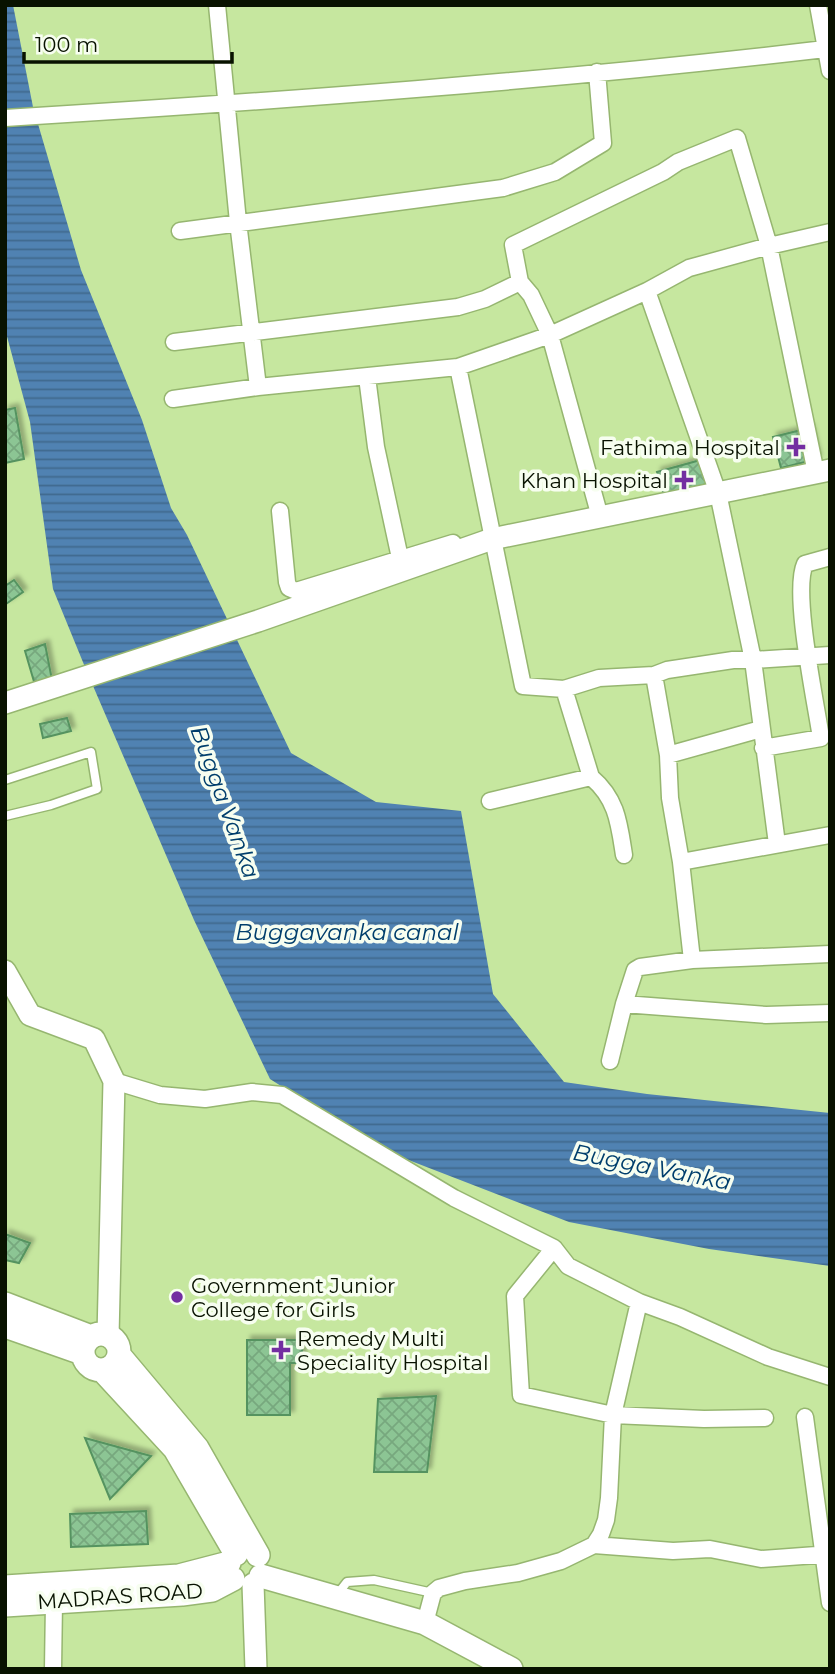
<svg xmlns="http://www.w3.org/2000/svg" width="835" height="1674" viewBox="0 0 835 1674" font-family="Montserrat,sans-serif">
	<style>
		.water { fill: url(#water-rules) }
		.building { fill: url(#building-cross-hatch); stroke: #559360; stroke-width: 2; filter: url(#shadow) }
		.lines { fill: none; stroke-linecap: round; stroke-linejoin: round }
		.service-casing { stroke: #96b670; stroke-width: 11 }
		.minor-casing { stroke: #96b670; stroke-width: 19 }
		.tertiary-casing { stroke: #96b670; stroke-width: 24 }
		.secondary-casing { stroke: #96b670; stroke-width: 26 }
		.service { stroke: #fff; stroke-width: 8 }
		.minor { stroke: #fff; stroke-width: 16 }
		.tertiary { stroke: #fff; stroke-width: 21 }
		.secondary { stroke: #fff; stroke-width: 23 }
		.poi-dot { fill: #732ea1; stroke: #f7fef0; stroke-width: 2.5 }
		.labels { text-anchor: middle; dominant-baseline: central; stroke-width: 7; stroke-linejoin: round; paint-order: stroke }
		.poi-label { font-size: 21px; fill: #081200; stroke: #f7fef0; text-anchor: end }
		.street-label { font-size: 21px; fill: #081200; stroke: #f7fef0 }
		.water-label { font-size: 23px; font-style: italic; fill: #003e6c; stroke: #f7fef0 }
	</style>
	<defs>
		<pattern id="water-rules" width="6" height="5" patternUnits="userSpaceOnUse" patternTransform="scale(1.75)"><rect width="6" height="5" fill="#5082b2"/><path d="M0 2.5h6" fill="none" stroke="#40698e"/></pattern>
		<pattern id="building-cross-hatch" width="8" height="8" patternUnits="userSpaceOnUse" patternTransform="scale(1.75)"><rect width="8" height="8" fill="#8cc594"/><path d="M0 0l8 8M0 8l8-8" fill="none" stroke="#77a87e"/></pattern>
		<filter id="shadow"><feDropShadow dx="4" dy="-4" stdDeviation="2" flood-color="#0004"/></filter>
	</defs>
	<rect width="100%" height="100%" fill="#c6e79f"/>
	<path class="water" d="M5,5H13L33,107L81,270L142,420L171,508L187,535L291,753L376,802L461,811L493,994L564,1082L647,1094L830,1113V1266L709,1249L569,1222L380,1149L270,1079L194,920L87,672L53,589L30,422L5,329Z"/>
	<path class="building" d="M15,408L24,459L5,463V410Z
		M809,428L817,459L781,468L773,437Z
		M704,459L711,483L664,495L657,472Z
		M14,580L23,592L6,604L5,586Z
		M45,644L52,680L35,685L25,651Z
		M67,718L71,731L43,738L40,724Z
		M5,1234L30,1243L19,1263L5,1260Z
		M247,1340H302V1363H290V1415H247Z
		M436,1396L427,1472H374L378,1399Z
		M85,1438L151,1456L110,1499Z
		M146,1511L148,1544L71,1547L70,1514Z"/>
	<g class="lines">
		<g class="service-casing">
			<path id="service" d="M5,780L91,752L97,789L51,805L5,816
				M336,1596L347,1582L374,1580L433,1593"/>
		</g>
		<g class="minor-casing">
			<path id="minor" d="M217,5L238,222L258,387
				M818,5L830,71
				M5,118C279,101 553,81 825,49
				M180,231L503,188L555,172L603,143L597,72
				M647,291L718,493L753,660L777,844
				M174,342L458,307L485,299L520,282
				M458,367L523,686L564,689L599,678L654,675L667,670L733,660H753L830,655
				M367,377L376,447L400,558
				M173,399L258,387L458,367L550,335L647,291L689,268L769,246L830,232
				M280,511L287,582L289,588L296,591L453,543
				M600,517L550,335L531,295L520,282L513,245L663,172L678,162L737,138L769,246L816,473
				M654,675L668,755L670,798L681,862
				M564,689L591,777
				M763,748L821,738C816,703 792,592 805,564L830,557
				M668,755L761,729
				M490,801L591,777C617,799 619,823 624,855
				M692,960L830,954
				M624,1004L766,1015L830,1013
				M610,1061L624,1004L635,970L640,967L692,960L681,862L830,835
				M114,1081L160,1095L205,1099L252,1092L282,1095L454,1198L554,1248L515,1296L521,1395L613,1415L704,1419L765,1418
				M639,1302L680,1317L768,1357L830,1377
				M805,1417L830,1603
				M594,1545L673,1551L710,1549L761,1559L830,1554
				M425,1623L433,1593L439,1588L465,1581L518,1573L561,1561L594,1545L601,1534L606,1520L609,1498L613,1415L639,1302L568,1266L554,1248
				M53,1669L54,1602"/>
		</g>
		<g class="tertiary-casing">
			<path id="tertiary" d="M5,703L258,621L492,539L830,470
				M5,971L30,1015L94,1039L114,1081L108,1336
				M253,1584L256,1669"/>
		</g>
		<g class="secondary-casing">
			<path id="secondary" d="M5,1304L91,1337
				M5,1326L82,1353
				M83 1352a18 18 0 1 1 36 0a18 18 0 1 1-36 0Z
				M119,1355L197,1448L258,1555
				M103,1371L175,1449L236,1554
				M261,1576L425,1623L511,1669
				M5,1587L179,1576L229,1563
				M5,1605L182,1594L212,1590L233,1579"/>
		</g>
		<use href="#service" class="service"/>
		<use href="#minor" class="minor"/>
		<use href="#tertiary" class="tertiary"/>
		<use href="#secondary" class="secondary"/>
	</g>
	<g class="poi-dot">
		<path d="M792.5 436.5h7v7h7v7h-7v7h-7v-7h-7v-7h7z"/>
		<path d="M680.5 469.5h7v7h7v7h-7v7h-7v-7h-7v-7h7z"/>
		<circle cx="177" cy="1297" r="7"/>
		<path d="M277.5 1339.5h7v7h7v7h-7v7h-7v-7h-7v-7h7z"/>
	</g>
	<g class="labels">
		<g class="poi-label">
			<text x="780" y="447">Fathima Hospital</text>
			<text x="668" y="480">Khan Hospital</text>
			<text x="191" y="1285" text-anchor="start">Government Junior<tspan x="191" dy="24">College for Girls</tspan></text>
			<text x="297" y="1338" text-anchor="start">Remedy Multi<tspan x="297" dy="24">Speciality Hospital</tspan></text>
		</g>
		<g class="street-label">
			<text transform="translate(120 1596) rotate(-4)">MADRAS ROAD</text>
		</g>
		<g class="water-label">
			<text transform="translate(225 802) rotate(70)">Bugga Vanka</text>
			<text x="347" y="932">Buggavanka canal</text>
			<text transform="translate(652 1167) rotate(11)">Bugga Vanka</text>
		</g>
	</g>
	<rect width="835" height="1674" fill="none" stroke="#081200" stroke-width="14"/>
	<path d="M24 52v10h208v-10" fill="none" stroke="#081200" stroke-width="3.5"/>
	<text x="35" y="52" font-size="21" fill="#081200" stroke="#f7fef0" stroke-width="5" paint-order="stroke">100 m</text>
</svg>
